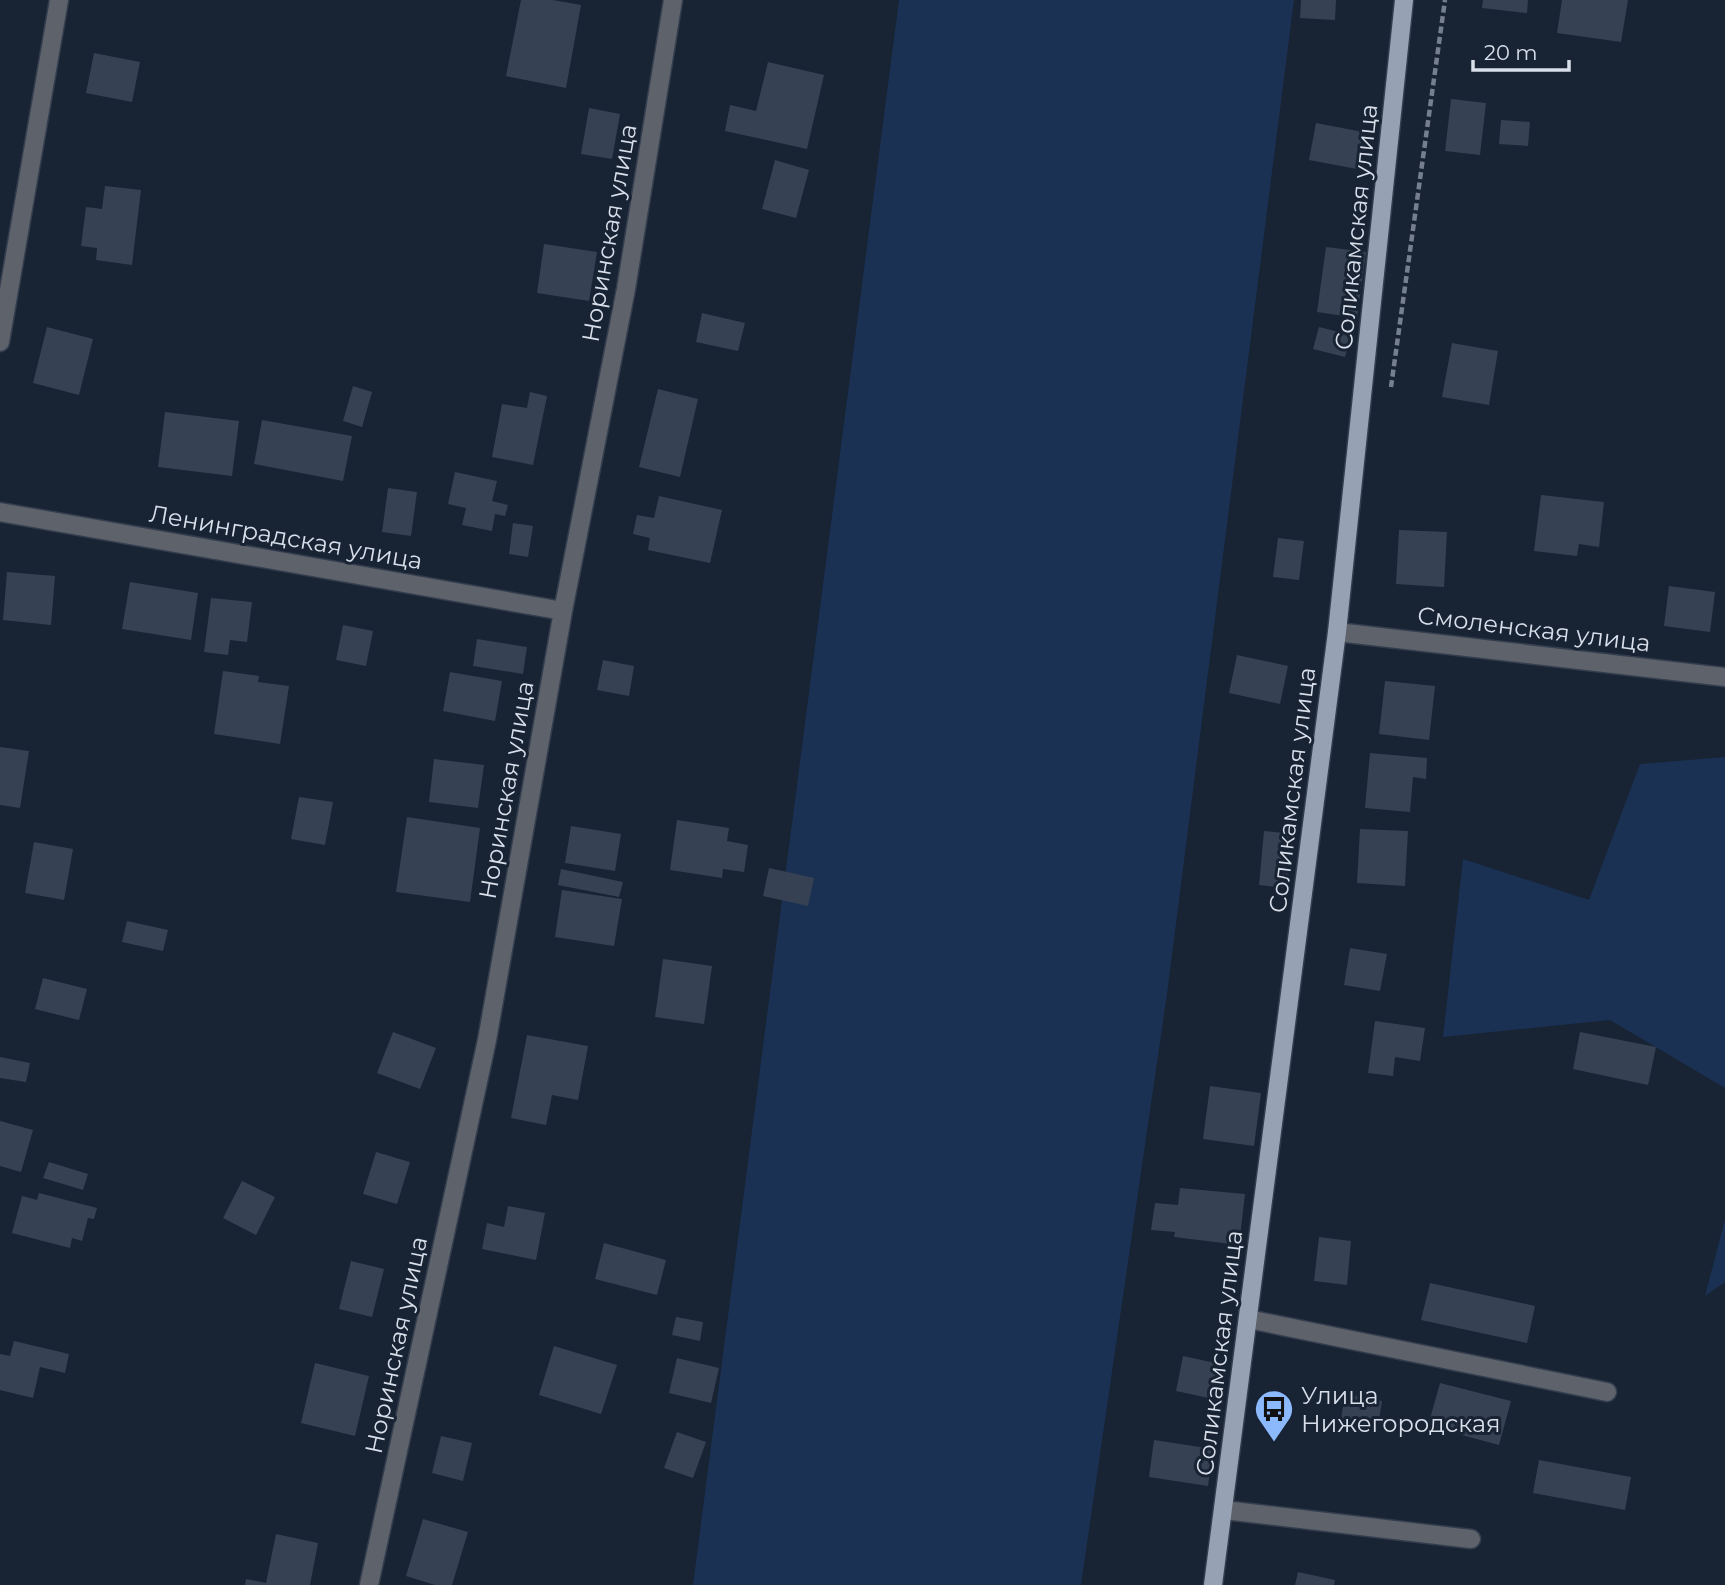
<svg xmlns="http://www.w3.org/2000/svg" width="1725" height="1585" viewBox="0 0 1725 1585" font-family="Montserrat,sans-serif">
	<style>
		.green { fill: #1a3153 }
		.building { fill: #364253 }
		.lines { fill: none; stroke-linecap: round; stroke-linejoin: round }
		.service-casing { stroke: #333d4d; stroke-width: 21 }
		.minor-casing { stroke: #333d4d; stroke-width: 21 }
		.primary-casing { stroke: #333d4d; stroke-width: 21 }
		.path { stroke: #767f8d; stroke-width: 4.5; stroke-dasharray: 7 3.5; stroke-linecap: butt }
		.service { stroke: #5d626b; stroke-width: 18 }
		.minor { stroke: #5d626b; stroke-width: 18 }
		.primary { stroke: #96a2b4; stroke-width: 18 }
		.labels { text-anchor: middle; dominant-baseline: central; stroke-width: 6; stroke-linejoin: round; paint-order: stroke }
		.street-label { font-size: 24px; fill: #d8dfea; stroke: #182333 }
		.poi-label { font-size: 24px; fill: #d8dfea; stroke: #182333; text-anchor: start }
	</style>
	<rect width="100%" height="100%" fill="#182333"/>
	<path class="green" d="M899,0H1294L1167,994L1081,1585H693Z
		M1725,757V1088L1610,1020L1443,1037L1463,859L1589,900L1640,764Z
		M1725,1219V1282L1705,1296Z"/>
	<path class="building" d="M521,0H553L581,5L566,88L506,76Z
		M1301,0H1336L1335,20L1300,18Z
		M1483,0H1528L1527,13L1482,8Z
		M1562,0H1628L1621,42L1557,33Z
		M94,53L140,62L132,102L86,93Z
		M768,62L824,75L807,149L725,131L730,105L756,111Z
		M1451,99L1486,103L1480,155L1445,151Z
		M589,108L620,114L612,159L581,154Z
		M1501,120L1530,122L1528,146L1499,144Z
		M1316,123L1363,132L1357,169L1309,160Z
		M775,160L809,170L796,218L762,209Z
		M105,186L141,190L132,265L96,260L97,248L81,246L86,207L102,209Z
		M544,244L597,252L589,301L537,293Z
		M1326,247L1366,252L1357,318L1317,312Z
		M702,313L745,323L738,351L696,342Z
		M47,327L93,339L79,395L33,383Z
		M1319,327L1351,335L1345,357L1313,349Z
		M1452,343L1498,351L1489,405L1442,397Z
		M353,386L372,392L362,427L343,421Z
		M658,389L698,399L680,477L639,467Z
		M530,392L547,396L533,465L492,457L502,404L527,408Z
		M165,412L239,421L232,476L158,467Z
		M262,420L352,436L343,481L254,464Z
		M455,472L497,481L492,501L508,505L505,516L495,514L492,531L462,525L466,508L448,504Z
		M388,488L417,492L411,536L382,532Z
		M1541,495L1604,502L1599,547L1579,544L1577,556L1534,551Z
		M659,496L722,510L710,563L648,550L650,538L633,534L637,515L654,518Z
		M513,523L533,526L528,557L509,554Z
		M1399,530L1447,532L1444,587L1396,584Z
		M1278,538L1304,541L1299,580L1273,577Z
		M7,572L55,576L51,625L3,620Z
		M130,582L198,593L191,640L122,629Z
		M1669,586L1715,592L1710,632L1664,626Z
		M211,598L252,602L247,642L230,640L228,655L204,652Z
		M343,625L373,631L366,666L336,660Z
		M477,639L527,647L523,674L473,666Z
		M1237,655L1288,666L1280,704L1229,693Z
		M603,660L634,666L629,696L597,690Z
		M223,671L259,676L258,682L289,686L280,744L214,734Z
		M450,672L502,681L495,721L443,711Z
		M1385,681L1435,686L1429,740L1379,734Z
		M0,747L29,751L20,808L0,805Z
		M1370,753L1427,758L1426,779L1413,777L1410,812L1365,808Z
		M434,759L484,765L478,808L429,802Z
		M299,797L333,802L325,845L291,839Z
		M407,817L480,828L470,902L396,892Z
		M677,820L729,828L727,841L748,845L744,872L723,869L722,878L670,870Z
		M571,826L621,834L615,871L565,863Z
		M1360,829L1408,831L1405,886L1357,883Z
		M1264,831L1293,834L1287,888L1259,885Z
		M34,842L73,849L64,900L25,893Z
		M769,868L814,878L808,906L763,896Z
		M561,869L623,882L619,897L558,885Z
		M562,890L622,899L614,946L555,937Z
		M127,921L168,930L163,951L122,942Z
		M1350,948L1387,954L1380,991L1344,985Z
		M663,959L712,966L704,1024L655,1017Z
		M43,978L87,989L79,1020L35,1009Z
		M1375,1021L1425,1028L1420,1061L1395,1057L1393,1076L1368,1073Z
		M393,1032L436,1048L420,1089L377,1073Z
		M1580,1032L1656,1047L1648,1085L1573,1069Z
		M527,1035L588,1046L578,1100L552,1095L546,1125L511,1118Z
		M0,1057L30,1063L26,1082L0,1078Z
		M1210,1086L1261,1093L1254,1146L1203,1139Z
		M0,1121L33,1130L21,1172L0,1166Z
		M376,1152L410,1162L397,1204L363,1194Z
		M49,1162L88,1174L83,1190L43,1178Z
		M242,1181L275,1197L256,1235L223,1218Z
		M1180,1188L1245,1194L1239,1245L1174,1237L1175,1232L1151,1230L1155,1203L1178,1205Z
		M39,1193L97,1208L94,1219L88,1218L82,1241L72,1238L70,1248L12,1233L22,1196L37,1200Z
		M508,1206L545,1213L536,1260L482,1249L487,1223L504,1227Z
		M1319,1237L1351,1241L1347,1285L1314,1281Z
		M604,1243L666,1260L657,1295L595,1279Z
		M351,1261L384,1269L372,1317L339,1309Z
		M1430,1283L1535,1306L1527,1343L1421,1320Z
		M676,1317L703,1322L700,1341L672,1335Z
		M14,1341L69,1354L65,1373L40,1367L33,1398L0,1390V1354L10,1356Z
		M554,1346L617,1365L601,1414L539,1395Z
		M1183,1356L1225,1365L1218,1400L1176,1391Z
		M677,1358L719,1368L711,1403L669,1393Z
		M315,1363L369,1376L355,1436L301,1423Z
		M1440,1383L1511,1401L1499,1445L1428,1426Z
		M1345,1394L1382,1401L1378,1426L1341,1419Z
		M677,1432L706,1442L693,1478L664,1468Z
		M441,1436L472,1443L463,1481L432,1473Z
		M1154,1440L1213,1449L1208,1486L1149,1477Z
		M1539,1460L1631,1477L1625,1510L1533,1493Z
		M423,1519L468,1532L452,1585H435L406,1576Z
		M276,1534L318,1543L310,1585H245L246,1579L266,1583Z
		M1298,1572L1335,1580L1334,1585H1295Z"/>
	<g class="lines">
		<g class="service-casing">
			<path id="service" d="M1224,1510L1471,1539"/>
		</g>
		<g class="minor-casing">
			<path id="minor" d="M0,342L59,0
				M0,512L563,611
				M1337,632L1725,677
				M1248,1319L1607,1392
				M369,1585L487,1040L563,611L626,289L673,0"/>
		</g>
		<g class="primary-casing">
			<path id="primary" d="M1213,1585L1337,632L1404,0"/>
		</g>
		<path class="path" d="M1391,387L1445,0"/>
		<use href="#service" class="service"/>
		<use href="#minor" class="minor"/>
		<use href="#primary" class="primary"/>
	</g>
	<defs>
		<g id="bus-pin" transform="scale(2.0125)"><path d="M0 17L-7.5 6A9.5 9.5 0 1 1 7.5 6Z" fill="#8cb9fc" stroke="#182333"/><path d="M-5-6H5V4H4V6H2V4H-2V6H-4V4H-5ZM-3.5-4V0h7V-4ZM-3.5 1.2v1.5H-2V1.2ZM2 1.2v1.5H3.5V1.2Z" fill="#111"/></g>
	</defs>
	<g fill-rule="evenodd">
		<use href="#bus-pin" x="1274" y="1409"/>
	</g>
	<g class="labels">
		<g class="street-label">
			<text transform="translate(1356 227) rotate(-84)">Соликамская улица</text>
			<text transform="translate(609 233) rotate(-80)">Норинская улица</text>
			<text transform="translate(286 537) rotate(10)">Ленинградская улица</text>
			<text transform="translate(1534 629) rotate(7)">Смоленская улица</text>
			<text transform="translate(506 790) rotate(-80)">Норинская улица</text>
			<text transform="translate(1292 790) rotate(-83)">Соликамская улица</text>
			<text transform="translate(396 1345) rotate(-78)">Норинская улица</text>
			<text transform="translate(1219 1353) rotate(-83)">Соликамская улица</text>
		</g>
		<g class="poi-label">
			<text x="1301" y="1395">Улица<tspan x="1301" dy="28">Нижегородская</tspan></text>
		</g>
	</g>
	<path d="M1473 60v10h96v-10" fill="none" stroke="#d8dfea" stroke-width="3.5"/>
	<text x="1484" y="60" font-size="21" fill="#d8dfea" stroke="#182333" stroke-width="5" paint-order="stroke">20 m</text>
</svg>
